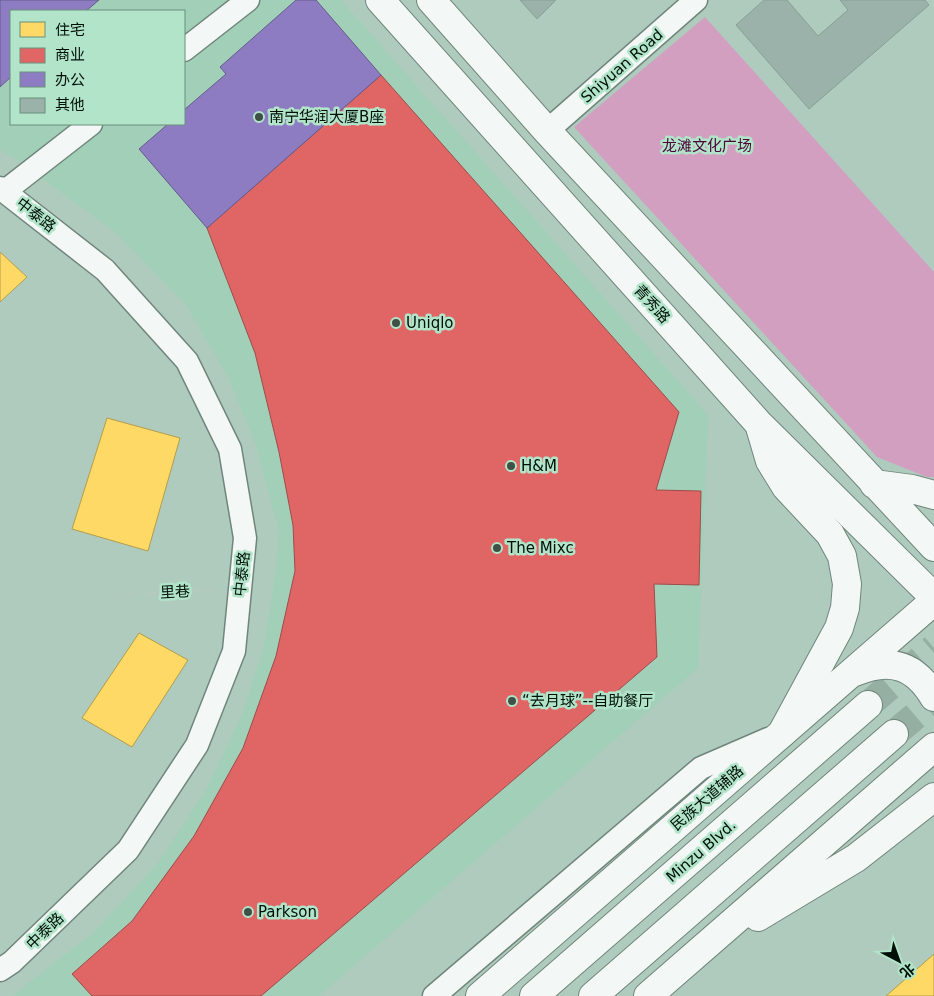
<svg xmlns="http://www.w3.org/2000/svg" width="934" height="996" viewBox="0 0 934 996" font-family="'DejaVu Sans','Noto Sans SC',sans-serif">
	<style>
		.built { fill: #a2cfb8; fill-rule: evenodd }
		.green { fill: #d29fc1 }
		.homes { fill: #ffd966; stroke: #b29d4a }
		.shops { fill: #e06666; stroke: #9d4c4a }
		.offices { fill: #8e7cc3; stroke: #635c8b }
		.building { fill: #9ab2a9; stroke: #87a097 }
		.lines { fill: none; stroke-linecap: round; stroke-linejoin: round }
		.highway-tunnel { stroke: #95afa2; stroke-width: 28; stroke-dasharray: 28 14; stroke-linecap: butt }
		.street-casing { stroke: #70867c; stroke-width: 25 }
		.secondary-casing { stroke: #70867c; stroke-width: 30 }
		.primary-casing { stroke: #70867c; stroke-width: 30 }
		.highway-casing { stroke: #70867c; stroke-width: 30 }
		.path { stroke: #bfc7c3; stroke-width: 3; stroke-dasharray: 1 4; stroke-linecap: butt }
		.street { stroke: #f3f7f5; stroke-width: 22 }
		.secondary { stroke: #f3f7f5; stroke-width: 28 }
		.primary { stroke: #f3f7f5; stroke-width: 28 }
		.highway { stroke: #f3f7f5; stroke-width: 28 }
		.poi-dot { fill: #3d5147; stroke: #b1e4c9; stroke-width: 2 }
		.labels { text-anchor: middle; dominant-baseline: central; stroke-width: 5; stroke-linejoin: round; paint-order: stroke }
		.street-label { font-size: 15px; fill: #001008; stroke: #b1e4c9 }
		.poi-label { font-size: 15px; fill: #001008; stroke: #b1e4c9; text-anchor: start }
		.park-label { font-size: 15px; fill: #4d0239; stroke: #b1e4c9 }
	</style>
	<rect width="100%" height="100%" fill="#afcbbd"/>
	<path class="built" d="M0,0H341L708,415L698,668L319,996H12L94,932L158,863L209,785L242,714L263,649L276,570L278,528L256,445L229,379L186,305L116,233L20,162L0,150ZM11,11H184V124H11Z"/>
	<path class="green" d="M705,17L934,272V477H927L877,457L574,127Z"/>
	<path class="homes" d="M0,252L27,277L0,302Z
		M107,418L180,438L148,551L72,529Z
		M139,633L188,660L132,747L82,718Z
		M934,954V996H886Z"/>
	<path class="shops" d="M381,75L679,412L656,490L701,491L699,585L654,584L657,657L261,996H92L72,974L132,921L194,836L243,748L276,656L295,571L293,525L279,452L255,353L207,228Z"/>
	<path class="offices" d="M0,0H99L86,11H11V77L0,87Z
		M296,0H316L381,75L207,228L139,149L168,124H184V110L226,74L220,67Z"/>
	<path class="building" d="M520,0H556L537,19Z
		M764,0H787L818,36L848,10L840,0H925L929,5L809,109L736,25Z"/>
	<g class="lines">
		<path class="highway-tunnel" d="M868,705L934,648
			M894,734L934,700"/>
		<g class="street-casing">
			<path id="street" d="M184,50L248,0
				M547,131L696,0
				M0,188L105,270L187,361L230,449L245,538L234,651L197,745L128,850L12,962L0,970
				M5,191L91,124
				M434,996L701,768L768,739"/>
		</g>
		<g class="secondary-casing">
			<path id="secondary" d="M855,672C890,657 915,665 934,697
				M758,917L856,858L934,797
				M480,996L934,601
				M648,996L934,747"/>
		</g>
		<g class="primary-casing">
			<path id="primary" d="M380,0L759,424L934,597
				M431,0L547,131L934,547
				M760,427L770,461L786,487L830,534L842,556L847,584L845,608L839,628L782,733
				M874,484L912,489L934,495"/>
		</g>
		<g class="highway-casing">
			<path id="highway" d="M534,996L868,705
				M593,996L894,734"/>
		</g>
		<path class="path" d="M109,596L221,589"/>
		<use href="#street" class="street"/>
		<use href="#secondary" class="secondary"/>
		<use href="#primary" class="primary"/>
		<use href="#highway" class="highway"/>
	</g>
	<g class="poi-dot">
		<circle cx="259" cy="117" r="5"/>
		<circle cx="396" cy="323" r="5"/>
		<circle cx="511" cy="466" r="5"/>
		<circle cx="497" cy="548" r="5"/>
		<circle cx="512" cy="701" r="5"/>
		<circle cx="248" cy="912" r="5"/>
	</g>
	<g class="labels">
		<g class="street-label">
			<text transform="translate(622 66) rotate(-41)">Shiyuan Road</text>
			<text transform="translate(36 215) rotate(38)">中泰路</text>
			<text transform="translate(652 304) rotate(48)">青秀路</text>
			<text transform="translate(242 574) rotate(-84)">中泰路</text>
			<text transform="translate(175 592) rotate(-3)">里巷</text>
			<text transform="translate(707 798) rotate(-41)">民族大道辅路</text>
			<text transform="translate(701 851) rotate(-41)">Minzu Blvd.</text>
			<text transform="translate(45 931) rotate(-44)">中泰路</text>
		</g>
		<g class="poi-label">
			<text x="269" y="117">南宁华润大厦B座</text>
			<text x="406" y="323">Uniqlo</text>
			<text x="521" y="466">H&amp;M</text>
			<text x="507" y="548">The Mixc</text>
			<text x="522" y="701">“去月球”--自助餐厅</text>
			<text x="258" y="912">Parkson</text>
		</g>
		<g class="park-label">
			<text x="707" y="146">龙滩文化广场</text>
		</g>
	</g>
	<rect x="10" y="10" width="175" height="115" fill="#b1e4c9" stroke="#6a8f7c"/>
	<rect x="20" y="22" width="25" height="15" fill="#ffd966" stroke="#6a8f7c"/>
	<text x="55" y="35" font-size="15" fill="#001008">住宅</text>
	<rect x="20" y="48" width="25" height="15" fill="#e06666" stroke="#6a8f7c"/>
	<text x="55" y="60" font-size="15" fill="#001008">商业</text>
	<rect x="20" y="72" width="25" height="15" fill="#8e7cc3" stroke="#6a8f7c"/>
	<text x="55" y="85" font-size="15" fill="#001008">办公</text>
	<rect x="20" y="98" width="25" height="15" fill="#9ab2a9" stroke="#6a8f7c"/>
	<text x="55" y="110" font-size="15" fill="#001008">其他</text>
	<g transform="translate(899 961) rotate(139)" stroke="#b1e4c9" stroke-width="4" paint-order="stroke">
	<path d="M0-4L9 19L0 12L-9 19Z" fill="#001008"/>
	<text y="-8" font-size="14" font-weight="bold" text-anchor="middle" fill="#001008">北</text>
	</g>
</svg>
